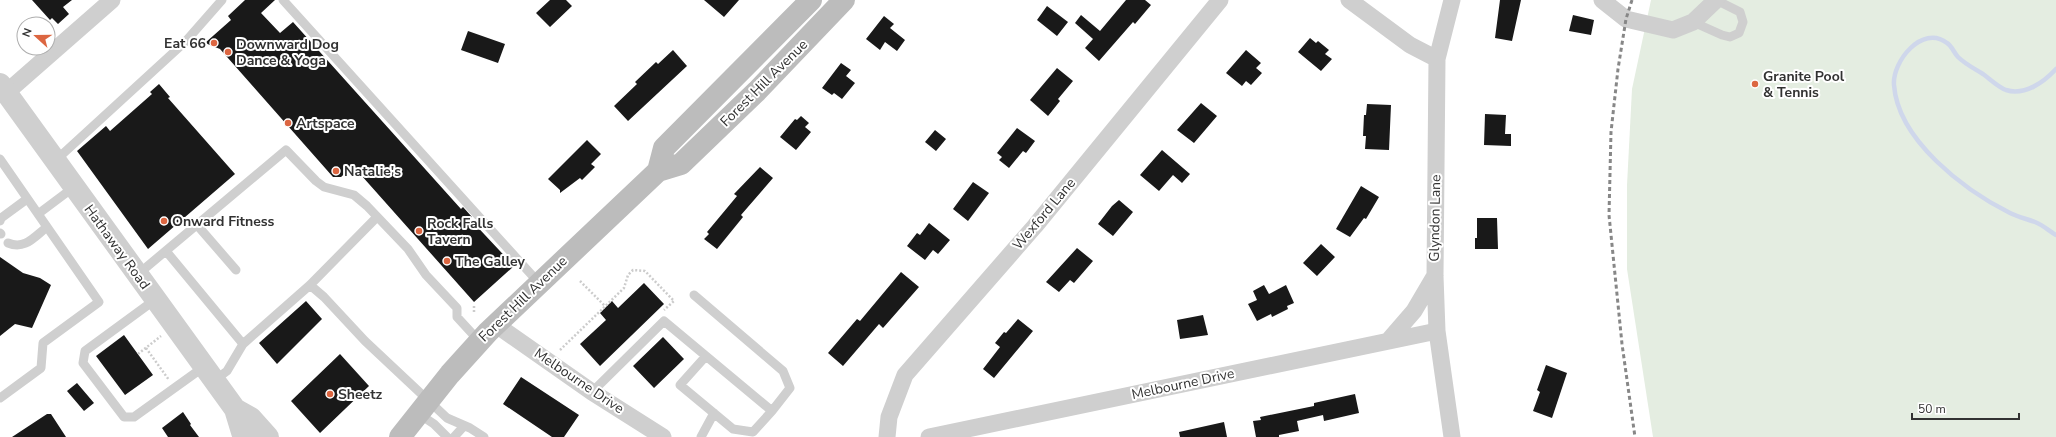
<svg xmlns="http://www.w3.org/2000/svg" width="2056" height="437" viewBox="0 0 2056 437" font-family="'Nunito Sans',sans-serif">
	<style>
		.green { fill: #e4ede1 }
		.lines { fill: none; stroke-linecap: round; stroke-linejoin: round }
		.stream { stroke: #cfd7eb; stroke-width: 4.5 }
		.building { fill: #191919 }
		.path { stroke: #ccc; stroke-width: 2.5; stroke-dasharray: 2 2; stroke-linecap: butt }
		.service { stroke: #cfcfcf; stroke-width: 9 }
		.minor { stroke: #cfcfcf; stroke-width: 17 }
		.tertiary { stroke: #cfcfcf; stroke-width: 22 }
		.secondary { stroke: #bcbcbc; stroke-width: 22 }
		.rail { stroke: #878787; stroke-width: 3; stroke-dasharray: 4 3; stroke-linecap: butt }
		.poi-dot { fill: #dc6641; stroke: #fff; stroke-width: 1.5 }
		.labels { text-anchor: middle; dominant-baseline: central; stroke-width: 4; stroke-linejoin: round; paint-order: stroke }
		.poi-label { font-size: 14px; font-weight: bold; fill: #323232; stroke: #fff; text-anchor: start }
		.street-label { font-size: 14px; fill: #323232; stroke: #fff }
	</style>
	<rect width="100%" height="100%" fill="#fff"/>
	<path class="green" d="M1651,0H2056V437H1653L1627,269V185L1632,89Z"/>
	<g class="lines">
		<path class="stream" d="M2056,69C2044,82 2025,96 2006,90C1998,87 1990,79 1983,74C1975,69 1965,64 1958,57C1954,53 1952,46 1947,43C1922,24 1892,62 1894,85C1898,140 1964,190 2010,213C2018,217 2027,219 2035,222C2043,225 2049,231 2056,235"/>
	</g>
	<path class="building" d="M32,0H72L63,7L69,14L58,24L52,18L50,20Z
		M245,0H275L261,13L280,33L293,22L461,209L463,207L472,217L470,219L514,266L474,302L353,166L341,177H333L220,49L205,43L231,20L228,16Z
		M550,0H566L572,6L550,27L536,13Z
		M704,0H739L724,17Z
		M1126,0H1145L1151,5L1135,24L1133,22L1099,61L1085,48L1093,39L1075,23L1081,15L1100,31Z
		M1500,0H1521L1512,41L1495,38Z
		M1047,6L1068,22L1057,36L1037,20Z
		M1573,15L1594,20L1591,35L1569,31Z
		M884,16L894,24L890,28L905,40L897,51L885,42L880,50L866,39Z
		M468,31L505,44L498,63L461,50Z
		M1310,38L1316,43L1318,41L1329,50L1325,54L1332,59L1321,71L1298,52Z
		M673,50L687,66L628,121L614,106L637,84L635,82L656,62L658,64Z
		M1246,50L1261,63L1256,68L1262,73L1251,85L1246,81L1242,86L1226,73Z
		M841,63L851,70L846,76L855,83L842,99L834,93L832,95L822,88Z
		M1057,68L1073,81L1058,99L1060,101L1048,116L1030,100Z
		M159,84L170,97L168,98L235,174L148,249L77,151L106,126L110,131L152,94L150,92Z
		M1201,103L1217,116L1194,143L1177,130Z
		M1367,104L1391,105L1389,150L1365,149L1366,136H1363L1364,115H1366Z
		M1485,114L1506,115L1505,134H1511V146L1484,145Z
		M801,116L809,123L805,127L811,132L796,150L780,137L795,119L797,120Z
		M1017,128L1035,141L1026,153L1023,151L1009,168L999,160L1002,157L997,153Z
		M935,130L946,139L936,151L925,142Z
		M587,140L601,154L591,164L595,167L582,180L580,178L560,193V190L548,179Z
		M1162,150L1190,174L1182,183L1173,175L1159,191L1140,175Z
		M760,167L773,178L741,215L743,217L717,249L704,239L709,234L707,232L737,196L734,194Z
		M973,182L989,193L968,221L953,209Z
		M1361,186L1379,197L1366,219L1364,218L1350,237L1336,229Z
		M1119,200L1133,212L1113,236L1098,224L1112,206Z
		M1477,218H1497L1498,249H1475V238H1477Z
		M929,223L950,240L938,254L933,250L925,260L907,246L917,233L920,235Z
		M1321,244L1335,257L1317,276L1303,263Z
		M1077,248L1093,261L1074,283L1070,280L1059,292L1046,282Z
		M0,257L23,273L40,278L51,285L32,328L15,324L0,336Z
		M901,272L919,287L883,328L879,324L843,366L828,353L857,319L860,321Z
		M644,283L664,304L600,366L580,344L606,320L600,313L612,301L618,308Z
		M1264,285L1269,294L1286,285L1294,303L1287,306L1288,309L1272,317L1271,314L1257,321L1248,304L1257,300L1253,291Z
		M306,301L322,319L277,364L259,343Z
		M1203,315L1208,335L1180,339L1177,320Z
		M1018,319L1033,331L994,378L983,369L1000,347L995,343L1004,332L1006,333Z
		M124,335L153,375L125,395L96,356Z
		M663,337L684,359L654,388L633,366Z
		M340,354L369,386L320,433L291,401Z
		M1546,365L1567,373L1552,418L1533,411L1540,392L1537,390Z
		M521,377L579,415L564,437H552L503,404Z
		M77,383L94,403L84,411L67,391Z
		M1355,394L1359,413L1324,421L1323,415L1297,421L1299,431L1279,435V437H1256L1253,421L1261,420L1260,417L1314,406V403Z
		M183,412L191,424L190,425L199,437H168L162,428Z
		M47,414H51L66,437H12Z
		M1224,422L1227,437H1180L1179,432Z"/>
	<g class="lines">
		<path class="path" d="M580,281L605,306
			M474,306V313
			M146,348L169,380
			M560,350L624,288L628,275L633,270L645,271L674,301L664,310
			M138,354L161,336"/>
		<path class="service" d="M283,0L539,283
			M1693,22L1722,35L1730,37L1739,33L1743,22L1740,12L1716,0
			M0,159L99,302L43,343L41,368L0,398
			M55,161L186,41L222,0
			M38,214L74,187
			M0,221L1,218L27,199
			M197,225L236,270
			M0,233L1,234
			M8,243C25,250 34,237 47,227
			M166,251L243,344
			M137,275L286,150L316,181L324,187L354,195L367,206L408,249L426,275L457,308V317L479,341
			M310,285L324,297L365,341L447,418L470,428L484,437
			M694,295L783,371L790,388L772,411
			M156,299L85,351L83,363L124,417H134L205,366
			M215,380L227,371L243,344L310,285L377,217
			M592,392L664,321L772,411L753,432L733,429L680,385L706,356
			M419,414L434,424L447,437
			M454,437L464,426
			M701,437L714,413"/>
		<path class="minor" d="M1349,0L1410,45L1437,59
			M1602,0L1626,19L1673,30L1693,22L1716,0
			M7,92L112,0
			M495,324L592,392L663,437
			M1388,341L1414,311L1434,277
			M887,437L889,417L905,375L1035,226L1220,0
			M929,437L1437,331
			M1452,437L1437,331L1435,276L1437,59L1452,0"/>
		<path class="tertiary" d="M0,84L235,409L242,432L246,437
			M235,409L251,418L268,437"/>
		<path class="secondary" d="M658,171L664,148L811,0
			M400,437L450,374L488,332L658,171L681,164L757,91L844,0"/>
		<path class="rail" d="M1632,0L1626,19L1618,69L1611,132L1609,215L1622,344L1635,437"/>
	</g>
	<g class="poi-dot">
		<circle cx="214" cy="43" r="4"/>
		<circle cx="228" cy="52" r="4"/>
		<circle cx="1755" cy="84" r="4"/>
		<circle cx="288" cy="123" r="4"/>
		<circle cx="336" cy="171" r="4"/>
		<circle cx="164" cy="221" r="4"/>
		<circle cx="419" cy="231" r="4"/>
		<circle cx="447" cy="261" r="4"/>
		<circle cx="330" cy="394" r="4"/>
	</g>
	<g class="labels">
		<g class="poi-label">
			<text x="206" y="43" text-anchor="end">Eat 66</text>
			<text x="236" y="44">Downward Dog<tspan x="236" dy="16">Dance &amp; Yoga</tspan></text>
			<text x="1763" y="76">Granite Pool<tspan x="1763" dy="16">&amp; Tennis</tspan></text>
			<text x="296" y="123">Artspace</text>
			<text x="344" y="171">Natalie's</text>
			<text x="172" y="221">Onward Fitness</text>
			<text x="427" y="223">Rock Falls<tspan x="427" dy="16">Tavern</tspan></text>
			<text x="455" y="261">The Galley</text>
			<text x="338" y="394">Sheetz</text>
		</g>
		<g class="street-label">
			<text transform="translate(764 83) rotate(-45)">Forest Hill Avenue</text>
			<text transform="translate(1044 214) rotate(-50)">Wexford Lane</text>
			<text transform="translate(1435 218) rotate(-89)">Glyndon Lane</text>
			<text transform="translate(117 247) rotate(54)">Hathaway Road</text>
			<text transform="translate(523 299) rotate(-44)">Forest Hill Avenue</text>
			<text transform="translate(579 381) rotate(34)">Melbourne Drive</text>
			<text transform="translate(1183 384) rotate(-12)">Melbourne Drive</text>
		</g>
	</g>
	<g transform="translate(36 36) rotate(291)"><circle r="19" fill="#ffffff" stroke="#adadad"/>
	<path d="M0-3L7 15L0 10L-7 15Z" fill="#dc6641"/>
	<text y="-6" font-size="11" font-weight="bold" text-anchor="middle" fill="#323232">N</text>
	</g>
	<path d="M1912 413v6h107v-6" fill="none" stroke="#323232" stroke-width="2"/>
	<text x="1918" y="413" font-size="12" fill="#323232" stroke="#ffffff" stroke-width="3" paint-order="stroke">50 m</text>
</svg>
